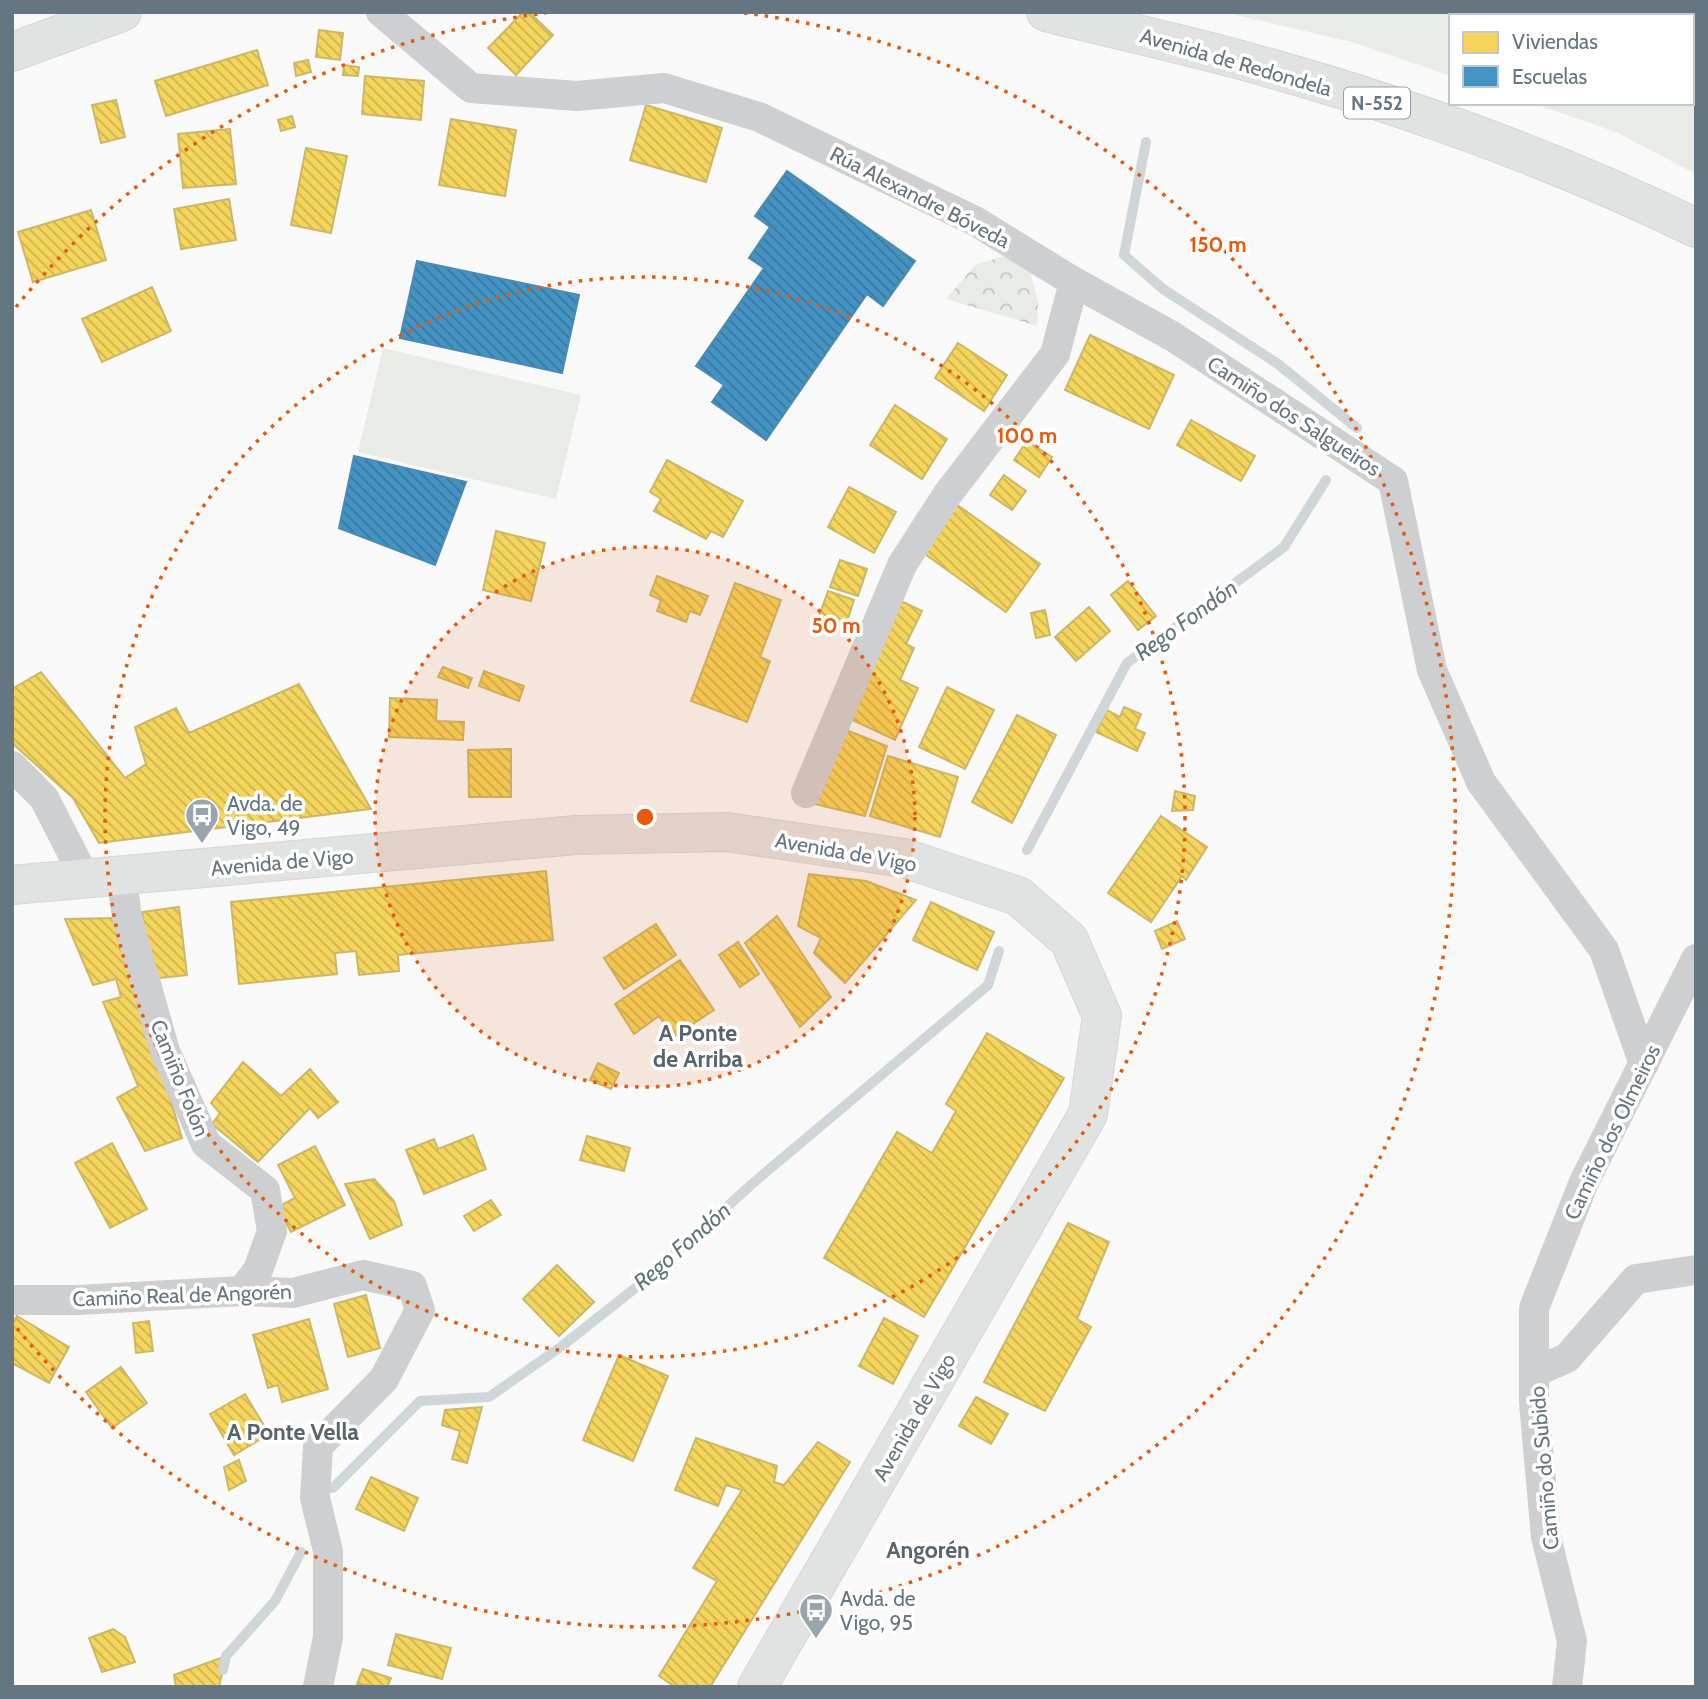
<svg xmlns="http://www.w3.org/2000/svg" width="1708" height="1699" viewBox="0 0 1708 1699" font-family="Cabin,sans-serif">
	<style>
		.grass { fill: #e8ebe6 }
		.forest { fill: url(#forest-crowns) }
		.homes { fill: url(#homes-back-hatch); stroke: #cab868; stroke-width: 2 }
		.schools { fill: url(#schools-back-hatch); stroke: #4d8ab0; stroke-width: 2 }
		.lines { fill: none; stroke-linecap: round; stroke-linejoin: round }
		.stream { stroke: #ced6d9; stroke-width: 10 }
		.secondary-casing { stroke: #d5d6d7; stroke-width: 40 }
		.trunk-casing { stroke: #d5d6d6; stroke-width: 40 }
		.minor { stroke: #cecfd0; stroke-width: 30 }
		.secondary { stroke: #e1e2e2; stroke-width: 38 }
		.trunk { stroke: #e1e2e2; stroke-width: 38 }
		.ring { fill: none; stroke: #e8590c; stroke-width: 3.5; stroke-dasharray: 3.5 7 }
		.labels { text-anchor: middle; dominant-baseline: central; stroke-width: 7; stroke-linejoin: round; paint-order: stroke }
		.shield { fill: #fff; stroke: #939fa8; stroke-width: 2 }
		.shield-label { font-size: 19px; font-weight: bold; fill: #657683 }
		.street-label { font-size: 21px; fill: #657683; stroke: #fff }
		.poi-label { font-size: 21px; fill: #657683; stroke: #fff; text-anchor: start }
		.water-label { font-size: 23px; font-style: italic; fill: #60757c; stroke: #fff }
		.neighbourhood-label { font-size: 23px; font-weight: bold; fill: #57646e; stroke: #fff }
		.centre { fill: #e8590c; stroke: #fff; stroke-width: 3.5 }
		.ring-label { font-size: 21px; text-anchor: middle; font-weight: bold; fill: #e8590c; stroke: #fff; stroke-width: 7; stroke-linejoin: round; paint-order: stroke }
	</style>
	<defs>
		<pattern id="forest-crowns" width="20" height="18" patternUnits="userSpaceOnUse" patternTransform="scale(1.75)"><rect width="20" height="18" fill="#e8ebe6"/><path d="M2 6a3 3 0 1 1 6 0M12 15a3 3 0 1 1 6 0" fill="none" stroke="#c0c3c0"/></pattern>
		<pattern id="homes-back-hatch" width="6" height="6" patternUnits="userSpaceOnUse" patternTransform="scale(1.75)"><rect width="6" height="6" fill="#f6d55c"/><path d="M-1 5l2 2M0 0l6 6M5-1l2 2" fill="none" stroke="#cbb151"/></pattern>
		<pattern id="schools-back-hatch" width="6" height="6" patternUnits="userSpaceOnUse" patternTransform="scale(1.75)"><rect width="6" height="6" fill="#4393c3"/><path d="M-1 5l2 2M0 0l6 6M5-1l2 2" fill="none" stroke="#3a779c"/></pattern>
	</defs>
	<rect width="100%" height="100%" fill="#f9f9f9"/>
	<path class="grass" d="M1223,12H1696V174L1616,132L1532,103H1692V16H1451V76L1352,42Z
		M383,348L581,395L556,499L358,452Z"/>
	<path class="forest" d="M1010,254L1028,263L1038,302L1037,326L946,299L975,265Z"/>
	<path class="homes" d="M523,12H529L553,35L516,75L488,48Z
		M319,30L343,33L340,60L316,57Z
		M257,50L268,85L166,116L155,81Z
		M308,60L311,72L296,76L294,63Z
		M344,65L359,67L358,76L343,75Z
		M365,76L424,81L421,120L362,114Z
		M116,100L125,137L101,143L92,105Z
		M646,105L722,128L706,182L630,160Z
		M292,116L295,127L281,131L278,120Z
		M451,119L516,130L505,196L439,185Z
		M230,129L236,184L183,188L178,134Z
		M306,148L347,156L331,233L291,225Z
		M229,199L236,240L181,249L174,209Z
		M91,210L106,260L33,282L18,232Z
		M152,287L171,331L102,362L82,319Z
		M1090,335L1174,375L1149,429L1065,390Z
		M958,343L1007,375L984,411L935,378Z
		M895,405L947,439L922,479L870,445Z
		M1191,420L1255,456L1241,481L1177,445Z
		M1027,441L1052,457L1039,477L1014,460Z
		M667,460L743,501L723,537L711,531L706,539L654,511L661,499L650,492Z
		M1004,475L1026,491L1012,510L990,495Z
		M849,487L896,512L874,553L828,527Z
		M956,504L1040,564L1006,612L922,552Z
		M496,531L545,543L531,601L483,590Z
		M840,560L867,569L858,596L830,587Z
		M657,576L708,596L700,615L690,611L686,622L657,611L661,600L650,595Z
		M1128,581L1156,616L1138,630L1111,595Z
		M735,583L781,600L760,657L770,661L747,722L691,701Z
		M828,591L854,600L845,628L818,619Z
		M901,601L922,611L906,644L914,648L900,680L918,688L895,740L848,718Z
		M1089,607L1110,631L1076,661L1055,637Z
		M1045,610L1050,635L1036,638L1031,613Z
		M443,667L472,678L468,688L438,677Z
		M484,671L524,686L519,701L479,686Z
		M41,672L125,778L146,764L135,727L176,708L189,733L299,684L371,809L99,843L73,798L12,743V689Z
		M947,687L994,710L965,769L919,747Z
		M390,698L437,700L436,721L464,722L463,740L389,737Z
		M1124,707L1141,714L1135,729L1145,733L1137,751L1096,732L1107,710L1120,717Z
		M1017,715L1056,735L1012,823L972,802Z
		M846,730L887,746L865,816L815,804Z
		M511,749V797H469L468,750Z
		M888,756L958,777L940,837L870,816Z
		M1175,791L1195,796L1193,810L1172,811Z
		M1161,816L1207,847L1186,880L1182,876L1151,922L1108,893Z
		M546,871L553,940L398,955L399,971L359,975L356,951L335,953L337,974L239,984L231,902Z
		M809,874L866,881L916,900L845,983L814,953L821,938L798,926Z
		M931,902L994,932L977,970L913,940Z
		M179,907L187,975L150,979L142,912Z
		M777,916L831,997L800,1027L745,943Z
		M116,918L182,1138L145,1151L117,1098L138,1086L103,1002L121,997L116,979L93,985L65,919Z
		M1177,921L1185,939L1162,949L1155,931Z
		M656,924L676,955L624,989L604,958Z
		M738,942L759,974L740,987L719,955Z
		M680,960L714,1010L673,1037L659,1016L634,1034L615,1004Z
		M987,1033L1064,1078L924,1317L824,1258L897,1132L932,1153L956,1111L946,1104Z
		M243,1062L281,1096L310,1069L338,1102L318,1118L310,1108L258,1162L212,1124L220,1113L211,1103Z
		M598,1063L619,1073L611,1089L590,1080Z
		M473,1135L486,1169L424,1194L406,1150L434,1139L438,1149Z
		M587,1136L630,1148L624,1171L580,1160Z
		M112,1143L147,1209L110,1228L75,1163Z
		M315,1146L345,1205L291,1232L278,1207L295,1198L278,1165Z
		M374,1179L394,1201L402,1225L370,1239L345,1184Z
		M491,1200L501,1215L474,1231L464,1216Z
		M1068,1223L1109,1242L1077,1319L1091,1327L1045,1411L984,1382Z
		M557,1265L594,1302L559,1336L523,1299Z
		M366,1295L380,1348L348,1357L334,1304Z
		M17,1316L69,1347L49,1383L14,1364L12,1368V1325Z
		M884,1318L918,1336L893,1384L859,1366Z
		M309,1319L328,1389L282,1402L278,1385L268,1388L253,1335Z
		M149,1321L153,1351L136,1353L133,1323Z
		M619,1355L668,1376L633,1461L583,1440Z
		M121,1367L147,1403L112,1428L86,1392Z
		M245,1394L269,1434L234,1455L210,1414Z
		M976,1397L1008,1414L991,1444L959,1426Z
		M482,1407L467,1463L452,1459L460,1431L442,1425L445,1410Z
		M696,1438L777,1466L774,1482L784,1485L818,1442L850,1462L710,1687H675L659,1676L717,1581L693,1568L742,1490L726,1485L718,1506L675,1490Z
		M239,1460L246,1481L229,1490L224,1467Z
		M371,1477L418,1498L404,1531L356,1509Z
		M113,1629L125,1637L135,1662L102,1672L89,1638Z
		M396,1634L451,1648L442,1679L388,1665Z
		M226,1656L219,1687H176L174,1675Z
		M363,1669L391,1678L387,1687L357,1684Z"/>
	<path class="schools" d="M787,171L915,261L883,306L867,294L766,440L712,402L724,385L696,366L764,268L749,258L770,227L755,216Z
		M417,261L579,295L562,373L400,338Z
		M354,456L466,482L435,565L339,528Z"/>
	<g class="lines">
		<path class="stream" d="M1146,142L1124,255L1163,289L1278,364L1357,428
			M1027,850L1127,663L1284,547L1326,480
			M333,1488L420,1401L489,1397L562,1346L653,1274L752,1184L988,985L999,951
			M223,1670L226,1656L275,1601L301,1552"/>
		<g class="secondary-casing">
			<path id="secondary" d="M12,885L576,835L727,832L904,858L1018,896L1069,940L1102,1016L1088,1114L757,1687"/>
		</g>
		<g class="trunk-casing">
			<path id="trunk" d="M1046,12C1110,28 1174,42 1237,59C1392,101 1552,158 1696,228
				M12,52L122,12"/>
		</g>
		<path class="minor" d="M381,12L471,88L577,96L664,88L759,117L975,221L1074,282L1055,354L947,495L902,565L806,793
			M1074,282L1172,336L1393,481L1432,670L1481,782L1604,950L1644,1064
			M12,766L44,798L85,878
			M121,874L127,917L165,1051L206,1144L265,1190L272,1231L258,1270L242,1291
			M12,1300H78L242,1291L293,1293L363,1275L412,1286L420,1310L384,1379L318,1446L315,1498L328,1551V1637L318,1687
			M1535,1372L1567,1358L1636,1279L1696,1270
			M1567,1687L1572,1641L1546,1537L1534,1403V1308L1584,1182L1696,959"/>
		<use href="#secondary" class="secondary"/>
		<use href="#trunk" class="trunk"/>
	</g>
	<circle cx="645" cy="817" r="270" fill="#e8590c" fill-opacity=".12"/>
	<g class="ring">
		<circle cx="645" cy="817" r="270"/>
		<circle cx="645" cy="817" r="540"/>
		<path d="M16 307A810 810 0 0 1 546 13M744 13A810 810 0 1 1 16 1327"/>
	</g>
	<defs>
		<g id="bus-pin" transform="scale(1.75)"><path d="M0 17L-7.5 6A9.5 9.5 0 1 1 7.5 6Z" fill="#99a4ac" stroke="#fff"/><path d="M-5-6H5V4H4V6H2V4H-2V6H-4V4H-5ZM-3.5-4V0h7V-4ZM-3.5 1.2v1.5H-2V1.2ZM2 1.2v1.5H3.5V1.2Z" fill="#fff"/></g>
	</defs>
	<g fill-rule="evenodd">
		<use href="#bus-pin" x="202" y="815"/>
		<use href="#bus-pin" x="816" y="1610"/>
	</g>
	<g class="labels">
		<rect class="shield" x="1344" y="87.5" width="66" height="31" rx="5"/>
		<g class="shield-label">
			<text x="1377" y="103">N-552</text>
		</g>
		<g class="street-label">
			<text transform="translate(1236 62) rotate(16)">Avenida de Redondela</text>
			<text transform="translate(920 197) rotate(27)">Rúa Alexandre Bóveda</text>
			<text transform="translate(1294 416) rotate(33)">Camiño dos Salgueiros</text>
			<text transform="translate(846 852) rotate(10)">Avenida de Vigo</text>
			<text transform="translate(282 862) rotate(-5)">Avenida de Vigo</text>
			<text transform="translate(180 1078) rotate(68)">Camiño Folón</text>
			<text transform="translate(1612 1132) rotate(-64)">Camiño dos Olmeiros</text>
			<text transform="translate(182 1295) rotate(-2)">Camiño Real de Angorén</text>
			<text transform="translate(914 1417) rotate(-60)">Avenida de Vigo</text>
			<text transform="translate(1544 1468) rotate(-95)">Camiño do Subido</text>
		</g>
		<g class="poi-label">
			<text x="227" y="803">Avda. de<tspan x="227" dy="24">Vigo, 49</tspan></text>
			<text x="840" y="1598">Avda. de<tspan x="840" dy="24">Vigo, 95</tspan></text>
		</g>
		<g class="water-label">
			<text transform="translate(1186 620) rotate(-36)">Rego Fondón</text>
			<text transform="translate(682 1246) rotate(-41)">Rego Fondón</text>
		</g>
		<g class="neighbourhood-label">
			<text x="698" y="1033">A Ponte<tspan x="698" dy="26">de Arriba</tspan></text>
			<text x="293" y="1432">A Ponte Vella</text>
			<text x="928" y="1550">Angorén</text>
		</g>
	</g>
	<circle cx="645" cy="817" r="10" class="centre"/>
	<g class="ring-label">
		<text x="1218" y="252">150 m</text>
		<text x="1027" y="443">100 m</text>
		<text x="836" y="633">50 m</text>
	</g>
	<rect width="1708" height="1699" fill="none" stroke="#657683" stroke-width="28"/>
	<rect x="1449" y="14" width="245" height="91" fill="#ffffff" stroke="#c1c8cd" stroke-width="2"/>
	<rect x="1463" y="32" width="35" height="21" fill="#f6d55c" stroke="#c1c8cd" stroke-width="2"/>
	<text x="1512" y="49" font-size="21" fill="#657683">Viviendas</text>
	<rect x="1463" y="66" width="35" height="21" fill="#4393c3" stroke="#c1c8cd" stroke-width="2"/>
	<text x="1512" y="84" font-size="21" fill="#657683">Escuelas</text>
</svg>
